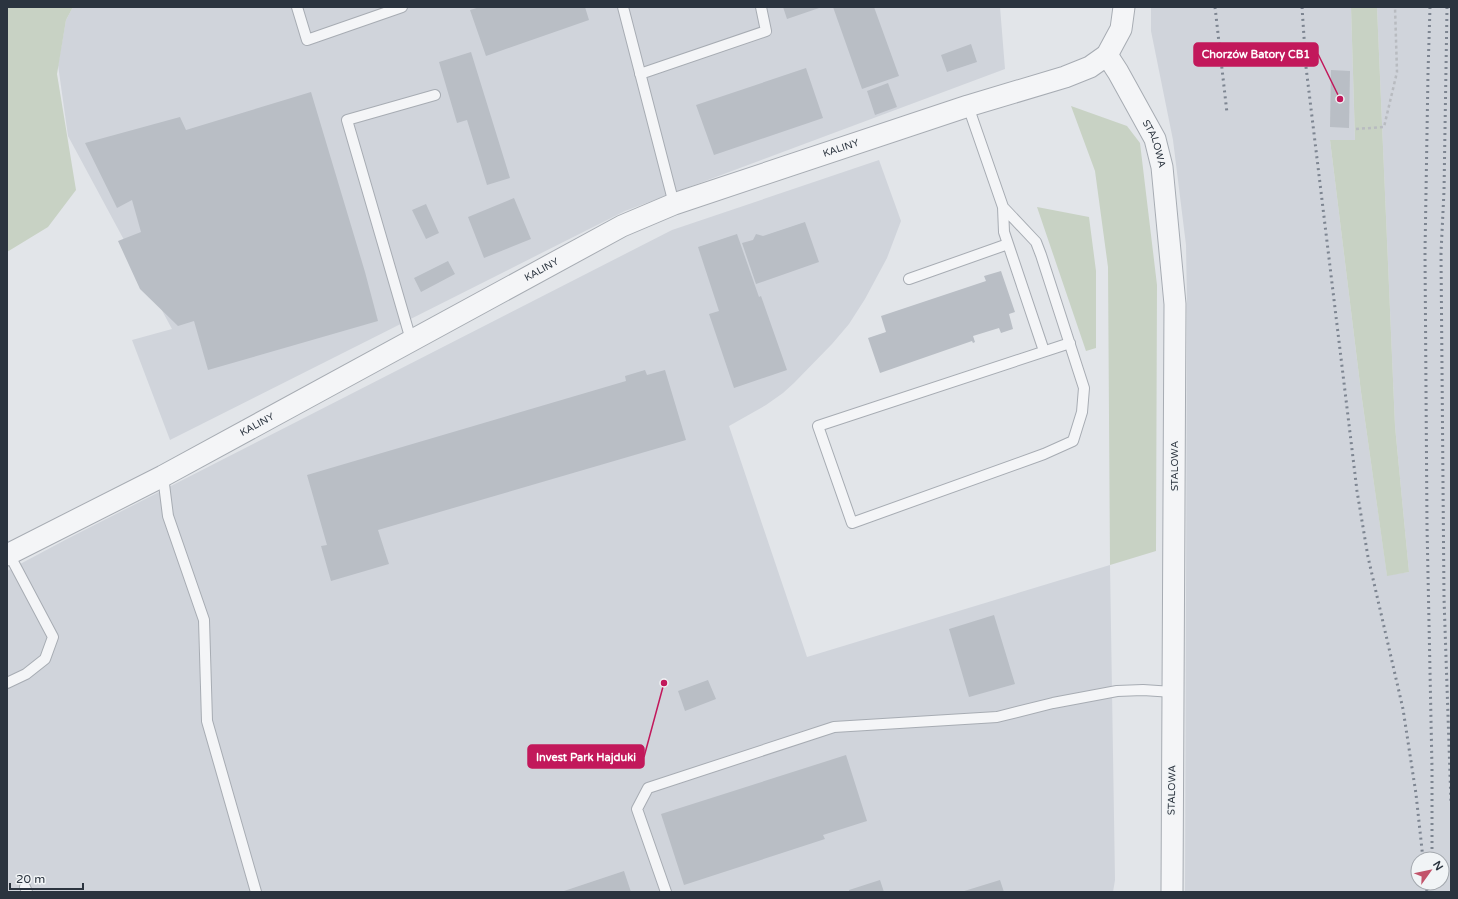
<svg xmlns="http://www.w3.org/2000/svg" width="1458" height="899" viewBox="0 0 1458 899" font-family="'Varela Round',sans-serif">
	<style>
		.built { fill: #d0d4db; fill-rule: evenodd }
		.green { fill: #c8d2c4 }
		.building { fill: #b9bec5 }
		.lines { fill: none; stroke-linecap: round; stroke-linejoin: round }
		.service-casing { stroke: #a7acb3; stroke-width: 12 }
		.minor-casing { stroke: #a7acb3; stroke-width: 23 }
		.path { stroke: #b8bbc0; stroke-width: 2.5; stroke-dasharray: 3 3; stroke-linecap: butt }
		.service { stroke: #f4f5f7; stroke-width: 10 }
		.minor { stroke: #f4f5f7; stroke-width: 21 }
		.rail { stroke: #7d8591; stroke-width: 3; stroke-dasharray: 2 4; stroke-linecap: butt }
		.labels { text-anchor: middle; dominant-baseline: central; stroke-width: 3; stroke-linejoin: round; paint-order: stroke }
		.street-label { font-size: 10px; fill: #2b343f; stroke: #f1f4f6 }
		.leader { fill: none; stroke: #c2185b; stroke-width: 1.5 }
		.callout-dot { fill: #c2185b; stroke: #f1f4f6; stroke-width: 1.5 }
		.callout { fill: #c2185b; stroke: #c2185b; stroke-width: 1.5 }
		.callout-label { font-size: 11px; text-anchor: middle; font-weight: bold; fill: #fff }
	</style>
	<rect width="100%" height="100%" fill="#e2e5e9"/>
	<path class="built" d="M73,7H1000L1005,69L625,211L170,440L132,340L172,329L68,136L58,65L66,20Z
		M1151,7H1351L1355,141L1330,140L1361,392L1387,575L1409,572L1395,426L1377,7H1451V892H1185L1187,303L1186,245L1173,140L1151,31ZM1418,859H1442V883H1418Z
		M879,160L901,221L887,258L865,299L849,324L832,344L794,383L783,393L766,405L729,426L807,657L1110,565L1115,880L1113,892H7V571L67,539L672,230Z"/>
	<path class="green" d="M7,7H73L66,20L57,74L76,190L48,227L7,252Z
		M1351,7H1377L1395,426L1409,572L1387,576L1361,392L1330,140H1355Z
		M1071,106L1127,126L1140,143L1157,285L1156,551L1110,565L1108,267L1095,171Z
		M1037,207L1089,217L1096,271V348L1086,351Z"/>
	<path class="building" d="M480,7H585L589,20L486,56L470,10Z
		M783,7H822L787,19Z
		M833,7H874L899,76L862,89Z
		M971,44L977,62L947,72L941,55Z
		M471,52L510,178L487,185L467,120L457,123L439,62Z
		M806,68L823,118L714,155L696,105Z
		M1331,70L1350,71L1349,128L1330,127Z
		M888,83L897,107L875,115L867,91Z
		M311,92L365,272L378,321L208,370L194,321L178,326L140,289L118,241L141,232L132,200L117,208L85,143L180,117L186,130Z
		M514,198L531,239L484,258L468,217Z
		M426,204L439,233L426,239L412,210Z
		M805,222L819,262L756,284L742,243L753,240L756,234L763,236Z
		M737,234L759,297L761,296L787,370L734,388L709,314L719,311L698,247Z
		M448,261L455,274L421,292L414,278Z
		M1001,271L1015,312L1009,314L1013,329L1001,333L999,328L973,336L975,342L973,343L972,341L880,373L868,338L886,332L881,316L986,281L984,276Z
		M645,370L647,375L665,370L686,440L378,530L389,564L331,581L321,546L327,545L307,475L626,381L625,376Z
		M994,615L1015,684L969,697L949,629Z
		M708,680L716,699L685,711L678,691Z
		M846,755L867,821L823,835L825,839L684,885L661,814Z
		M624,871L631,892H561Z
		M880,880L884,892H849V890Z
		M1000,880L1004,892H961Z"/>
	<g class="lines">
		<g class="service-casing">
			<path id="service" d="M297,7L307,40L402,7
				M623,7L674,204
				M640,74L766,31L761,7
				M968,106L1003,207L1036,242L1041,255L1084,388L1082,412L1073,441L1044,454L852,523L818,426L1070,343
				M1003,207L1004,232L1044,351
				M909,279L1008,244
				M411,340L347,120L435,95
				M163,476L168,516L204,620L207,721L256,892
				M7,683L26,674L45,659L53,637L9,554
				M25,887L27,892
				M666,892L637,809L648,788L834,727L997,717L1053,703L1117,691L1143,690L1173,692"/>
		</g>
		<g class="minor-casing">
			<g id="minor">
				<path id="s1" d="M1107,55L1118,72L1155,139L1162,167L1175,304L1172,892"/>
				<path id="s2" d="M7,555L163,476L622,226L674,204L968,106L1065,77L1090,67L1107,55L1121,29L1124,7"/>
			</g>
		</g>
		<path class="path" d="M1356,129L1384,127L1397,72L1395,7"/>
		<use href="#service" class="service"/>
		<use href="#minor" class="minor"/>
		<path class="rail" d="M1215,7L1227,113
			M1302,7L1306,67L1357,491L1368,557L1403,709L1416,794L1423,859
			M1430,7L1428,73L1425,252L1427,526L1432,768V859
			M1447,7L1444,191L1441,253L1444,598L1451,804
			M1426,883L1427,892"/>
	</g>
	<g class="labels">
		<g class="street-label">
			<text stroke="none"><textPath href="#s1" startOffset="101">STALOWA</textPath></text>
			<text stroke="none"><textPath href="#s2" startOffset="930">KALINY</textPath></text>
			<text stroke="none"><textPath href="#s2" startOffset="606">KALINY</textPath></text>
			<text stroke="none"><textPath href="#s2" startOffset="282">KALINY</textPath></text>
			<text transform="translate(1175 466) rotate(-90)">STALOWA</text>
			<text transform="translate(1172 790) rotate(-89)">STALOWA</text>
		</g>
	</g>
	<path class="leader" d="M1340 99L1318 54M664 683L644 757"/>
	<g class="callout-dot">
		<circle cx="1340" cy="99" r="4"/>
		<circle cx="664" cy="683" r="4"/>
	</g>
	<g class="callout">
		<rect x="1194" y="43" width="124" height="23" rx="4"/>
		<rect x="528" y="745" width="116" height="23" rx="4"/>
	</g>
	<g class="callout-label">
		<text x="1256" y="58">Chorzów Batory CB1</text>
		<text x="586" y="761">Invest Park Hajduki</text>
	</g>
	<rect width="1458" height="899" fill="none" stroke="#2b343f" stroke-width="16"/>
	<g transform="translate(1430 871) rotate(57)"><circle r="19" fill="#f1f4f6" stroke="#a2a7ad"/>
	<path d="M0-3L7 15L0 10L-7 15Z" fill="#c2536a"/>
	<text y="-6" font-size="11" font-weight="bold" text-anchor="middle" fill="#2b343f">N</text>
	</g>
	<path d="M10 883v6h73v-6" fill="none" stroke="#2b343f" stroke-width="2"/>
	<text x="16" y="883" font-size="12" fill="#2b343f" stroke="#f1f4f6" stroke-width="3" paint-order="stroke">20 m</text>
</svg>
